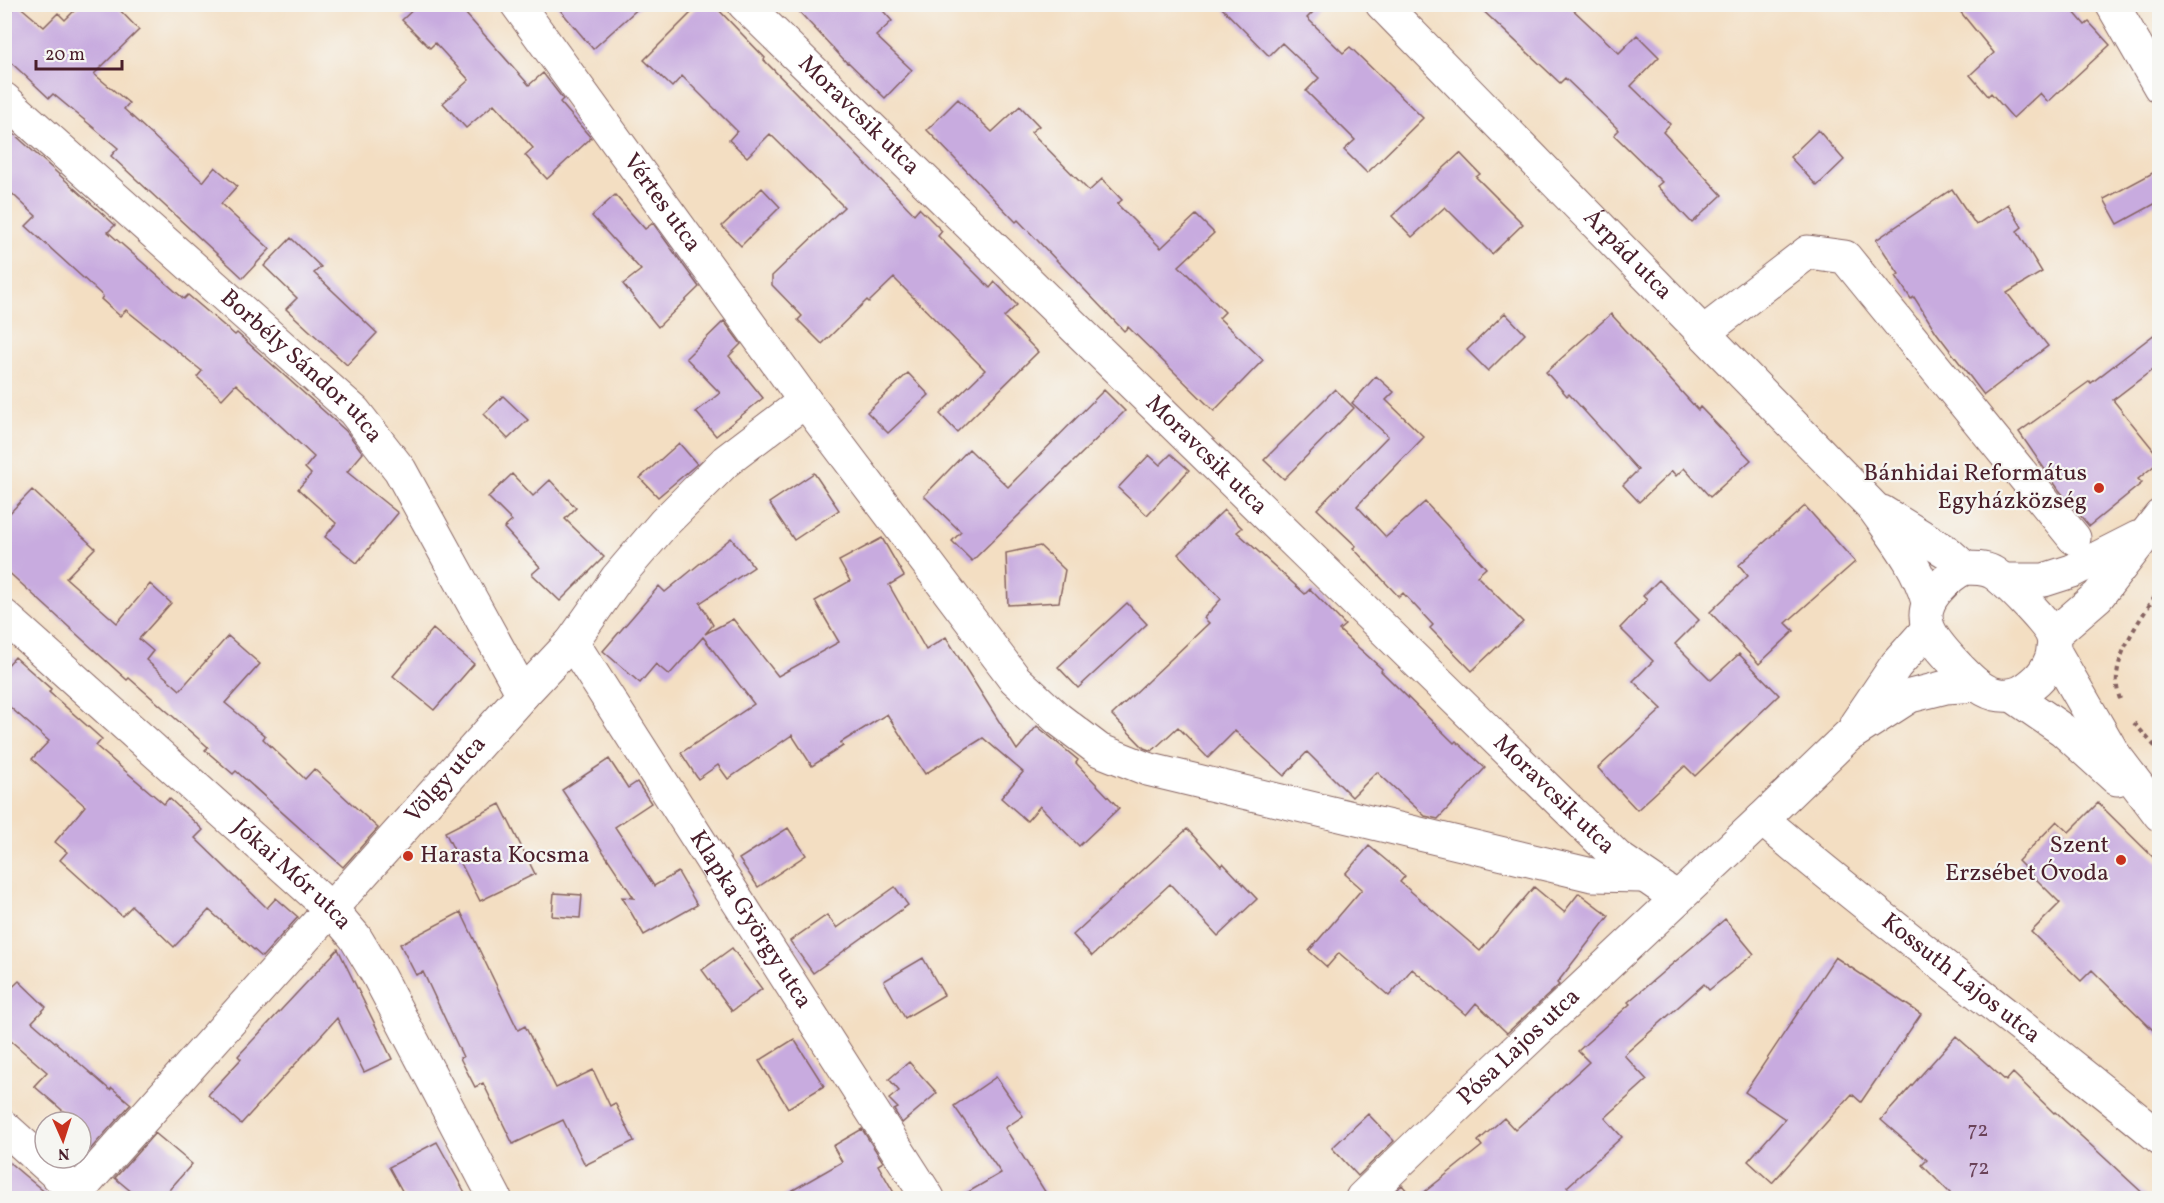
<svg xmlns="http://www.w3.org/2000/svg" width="2164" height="1203" viewBox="0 0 2164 1203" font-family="Vollkorn,serif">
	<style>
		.building { fill: #c8abdf }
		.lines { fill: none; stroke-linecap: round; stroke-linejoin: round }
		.minor-casing { stroke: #856260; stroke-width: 35 }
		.path { stroke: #856260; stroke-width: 4; stroke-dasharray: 4.5 4.5; stroke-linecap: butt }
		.minor { stroke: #fff; stroke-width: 33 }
		.poi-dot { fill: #c8321e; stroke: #f6f6f2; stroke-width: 2 }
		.labels { text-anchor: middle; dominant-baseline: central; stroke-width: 4.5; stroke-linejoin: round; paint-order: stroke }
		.number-label { font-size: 21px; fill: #6a4258 }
		.street-label { font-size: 24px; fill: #4a1f2b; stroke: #f6f6f2 }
		.poi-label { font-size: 24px; fill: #4a1f2b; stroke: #f6f6f2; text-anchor: end }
	</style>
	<rect width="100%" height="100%" fill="#f6f6f2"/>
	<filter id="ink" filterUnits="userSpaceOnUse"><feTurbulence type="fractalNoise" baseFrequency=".0167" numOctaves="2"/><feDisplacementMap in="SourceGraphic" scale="12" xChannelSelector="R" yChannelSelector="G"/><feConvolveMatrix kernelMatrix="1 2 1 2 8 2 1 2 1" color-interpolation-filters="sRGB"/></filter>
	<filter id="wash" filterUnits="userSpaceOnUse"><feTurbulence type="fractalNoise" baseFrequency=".008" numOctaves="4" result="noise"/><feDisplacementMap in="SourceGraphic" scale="24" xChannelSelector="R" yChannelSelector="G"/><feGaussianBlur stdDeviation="1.35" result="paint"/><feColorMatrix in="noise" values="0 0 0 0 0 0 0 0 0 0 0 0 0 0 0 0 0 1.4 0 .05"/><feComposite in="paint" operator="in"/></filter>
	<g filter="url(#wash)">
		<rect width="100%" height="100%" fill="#f3dec2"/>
		<g id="blocks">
			<path class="building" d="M17,4L44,27L58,13L65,20L81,4H114L139,30L94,74L129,103L124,109L203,182L215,167L237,186L221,204L270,249L243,278L111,156L118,148L53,94L49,98L4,56V19Z
				M419,4H457L529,85L543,73L563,99L560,102L591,138L547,179L525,155L533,148L494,104L466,128L443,103L469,80L435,43L430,48L402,20Z
				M555,4H643L593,49Z
				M700,4H713L765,58L764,60L914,214L919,208L942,231L938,236L990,288L995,282L1017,305L1004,317L1038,352L957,432L940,414L985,370L894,278L869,302L867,300L822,344L798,320L802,316L772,285V276L844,207L770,134L747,157L729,140L737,131L682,76L672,87L644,60Z
				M792,4H877L892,21L876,36L912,70L885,98L848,62L847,63Z
				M1218,4H1321L1307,18L1343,53L1350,47L1423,118L1367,173L1344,150L1355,140L1306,91L1319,78L1282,43L1269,56Z
				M1476,4H1567L1619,53L1637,35L1659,57L1631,86L1670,124L1663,132L1722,195L1692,223L1657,186L1662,182L1614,135L1619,130L1565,78L1560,83Z
				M1954,4H2067L2085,25L2089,22L2110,45L2048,102L2040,93L2013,118L1991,93L1988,96L1970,75L1994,53Z
				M958,99L992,132L1020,106L1039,126L1031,132L1089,191L1102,179L1122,200L1117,204L1161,248L1196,215L1214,233L1179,266L1225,312L1219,318L1263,360L1214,411L1128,327L1124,331L1018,220L1016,222L927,130Z
				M4,125L115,225L108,232L184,299L188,295L235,335L237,333L346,431L363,453L347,472L398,513L357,563L325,537L336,523L298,489L311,474L305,468L314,457L236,384L222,399L197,377L202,371L126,310L120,316L101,299L103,296L26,226L36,216L4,186Z
				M1818,130L1844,160L1817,186L1790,157Z
				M1460,153L1480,174L1476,177L1523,224L1492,254L1445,207L1412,237L1392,216Z
				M2160,169V201L2118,224L2104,199Z
				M762,188L780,207L741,246L722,226Z
				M1952,189L1976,225L2008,204L2022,227L2017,231L2042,272L2007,293L2048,346L1984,395L1936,332L1914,297L1911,299L1896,276L1899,274L1876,240Z
				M615,195L645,229L653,223L699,287L658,327L623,284L641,270L592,216Z
				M291,238L321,267L314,273L377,333L347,365L286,309L297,298L264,266Z
				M1505,313L1525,334L1488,371L1467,350Z
				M1611,314L1698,410L1700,407L1751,460L1710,497L1684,468L1676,476L1672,471L1639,502L1623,485L1638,470L1569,394L1567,396L1546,372Z
				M724,321L741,344L729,356L763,398L716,436L696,412L720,393L686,358Z
				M2160,330V364L2113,400L2160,458V461L2138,479L2142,483L2089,526L2059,490L2019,432L2090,381L2091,383Z
				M908,373L929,395L888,433L867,412Z
				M1376,376L1394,392L1386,400L1424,437L1357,506L1386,537L1425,502L1486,568L1477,576L1523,622L1472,671L1430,628L1433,625L1403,593L1399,597L1353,548L1356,546L1317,509L1388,436L1352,403Z
				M1335,389L1354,408L1284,479L1264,460Z
				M1104,390L1125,411L972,561L952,541L961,532L924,496L969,449L1008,487Z
				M503,396L528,420L508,439L484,414Z
				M679,443L697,464L658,497L640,478Z
				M1171,454L1189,470L1147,515L1118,488L1149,455L1160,465Z
				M814,473L839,510L794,540L769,503Z
				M512,474L533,496L550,480L576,508L565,519L604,557L560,601L532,574L540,567L504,528L512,521L488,497Z
				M32,490L95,548L66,578L117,623L150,584L171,603L139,639L153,651L146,660L180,690L228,636L260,664L225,703L265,736L263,739L305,779L314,769L378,828L343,867L236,771L233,774L205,750L208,747L129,678L127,680L4,568V519Z
				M1805,506L1855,562L1786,623L1794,631L1759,664L1710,612L1748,576L1739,565Z
				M1224,510L1242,528L1237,532L1305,594L1310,589L1345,625L1339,630L1382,669L1381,671L1454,743L1456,741L1485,768L1438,819L1425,816L1377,772L1352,797L1307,752L1284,776L1235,731L1208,758L1178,727L1152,751L1144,748L1112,715L1209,623L1204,618L1221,599L1178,554Z
				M731,538L754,567L700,603L713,625L705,634L733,619L778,676L839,642L815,601L850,581L839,561L882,538L904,576L889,585L926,650L946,637L1017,750L1037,726L1078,760L1076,763L1119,808L1079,846L1040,806L1027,821L1001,798L1023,772L983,738L925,774L887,714L840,743L843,746L812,766L792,735L728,779L718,765L698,779L681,753L754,704L703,637L669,675L656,664L640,683L603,651L659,586L665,592Z
				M1040,546L1065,570L1059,602L1008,605L1006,553Z
				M1659,580L1699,620L1675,644L1711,680L1739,654L1779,695L1695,776L1685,766L1637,810L1598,768L1662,709L1633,681L1653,661L1620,628L1647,600L1643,596Z
				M1127,603L1147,624L1078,688L1058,667Z
				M433,629L474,664L434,710L393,676Z
				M15,657L51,689L49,692L102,739L96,746L164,804L169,798L203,830L195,838L267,908L276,898L298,917L262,957L209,910L174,947L132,906L122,916L60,860L67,852L55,842L85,806L32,759L49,741L4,702V669Z
				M609,759L628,788L637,782L651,803L615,827L654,886L678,872L697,905L644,935L622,897L634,898L562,790Z
				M2098,803L2160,864V1037L2092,970L2081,981L2031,932L2060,903L2018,861L2057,821L2069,832Z
				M500,804L535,874L480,901L445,832Z
				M788,828L806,855L758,887L739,859Z
				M1187,829L1221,866L1223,863L1257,899L1218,936L1170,884L1092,956L1073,935Z
				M1369,846L1405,876L1400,882L1480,951L1534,887L1564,912L1579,893L1609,916L1557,983L1559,985L1507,1033L1476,1003L1466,1015L1412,969L1389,996L1339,953L1327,967L1309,951L1362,889L1345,874Z
				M895,887L908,905L813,973L790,941L827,915L837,928Z
				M554,893L582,895L580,918L552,916Z
				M461,912L518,1030L525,1026L556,1088L593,1070L610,1106L615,1103L634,1141L585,1165L563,1120L513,1144L483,1083L475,1087L460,1058L463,1057L423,972L416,975L400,944Z
				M1725,919L1754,954L1709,990L1704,984L1624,1055L1647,1080L1605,1118L1622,1137L1567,1187L1578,1198H1417L1482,1146L1478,1141L1504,1118L1515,1130L1589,1062L1578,1051L1630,1004L1628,1002Z
				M732,948L762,989L732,1011L702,970Z
				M338,949L392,1059L364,1072L337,1018L241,1124L208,1095L241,1059L238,1056Z
				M1835,957L1921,1014L1861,1102L1852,1094L1772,1183L1748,1161L1785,1119L1745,1092Z
				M923,958L944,995L905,1018L884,981Z
				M19,981L46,1007L32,1022L110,1090L112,1088L131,1104L87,1153L81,1148V1122H76L34,1086L47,1072L4,1035V995Z
				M1956,1036L2006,1081L2013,1073L2054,1113L2055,1112L2148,1198H1955L1922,1165L1927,1160L1881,1120Z
				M794,1039L824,1086L788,1108L759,1061Z
				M909,1062L937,1093L902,1123L894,1110L898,1108L889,1099L899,1091L889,1079Z
				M996,1077L1023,1116L1005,1128L1049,1198H958L1001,1173L954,1106Z
				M1368,1114L1394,1141L1358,1176L1332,1148Z
				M862,1129L883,1162L878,1165L897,1198H779L842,1162L833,1146Z
				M155,1133L192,1164L162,1198H139L115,1178Z
				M437,1142L468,1198H406L389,1167Z
				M4,1158L24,1175L52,1198H4Z
				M1402,1185L1413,1198H1388Z"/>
		</g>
	</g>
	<g filter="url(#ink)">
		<use href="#blocks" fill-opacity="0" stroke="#856260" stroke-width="1.5"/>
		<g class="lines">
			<g class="minor-casing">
				<g id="minor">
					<path id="s1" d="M517,4L805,401L1015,679L1057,718L1099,750L1147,769L1592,875L1642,876"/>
					<path id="s2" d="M744,4L1617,857L1677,898"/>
					<path id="s3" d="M1382,4L1873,507C1894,537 1918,566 1928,602"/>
					<path d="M2112,4L2160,87"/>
					<path id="s4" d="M4,99L354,411L400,470L523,694"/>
					<path d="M1703,333L1808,252L1845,257L2074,538"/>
					<path d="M1882,512L1947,552L1965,568"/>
					<path d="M1965,568C1974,568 1984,568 1992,572C2003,578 2048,623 2052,635C2058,650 2048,670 2037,680C2026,690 2016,697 2000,695C1983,693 1971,680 1959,668C1936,643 1909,619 1940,587C1948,578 1954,573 1965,568Z"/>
					<path d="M2003,580H2044L2072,571L2137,538"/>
					<path id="s5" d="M4,616L331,909L355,937L379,977L495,1198"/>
					<path d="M2053,635L2098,596L2160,516"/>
					<path id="s6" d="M572,642L928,1198"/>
					<path d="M2053,649L2113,753L2160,815"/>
					<path d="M2012,695L2063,730L2117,779"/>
					<path d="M1856,724L1896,665L1928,629"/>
					<path id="s7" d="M1762,819C1891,929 2029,1029 2160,1138"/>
					<path d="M4,1127L83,1198"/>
					<path id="s8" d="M72,1198L523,694L572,642L617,578L664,523L726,461L805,401"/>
					<path id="s9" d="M1362,1198L1474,1090L1762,819L1848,736L1910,696L1946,687L1977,685"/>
				</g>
			</g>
			<path class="path" d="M2120,699C2106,662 2141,619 2160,589
				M2134,723L2160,752"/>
			<use href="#minor" class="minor"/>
		</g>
	</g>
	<g class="poi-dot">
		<circle cx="2099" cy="488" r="6"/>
		<circle cx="408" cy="856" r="6"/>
		<circle cx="2121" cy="860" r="6"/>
	</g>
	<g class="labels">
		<g class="number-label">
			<text x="1978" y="1130">72</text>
			<text x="1979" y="1168">72</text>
		</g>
		<g class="street-label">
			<text stroke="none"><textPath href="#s2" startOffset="160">Moravcsik utca</textPath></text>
			<text stroke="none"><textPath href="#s1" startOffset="246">Vértes utca</textPath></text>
			<text stroke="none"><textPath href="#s3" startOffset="351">Árpád utca</textPath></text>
			<text stroke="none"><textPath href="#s4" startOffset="400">Borbély Sándor utca</textPath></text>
			<text stroke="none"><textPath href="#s2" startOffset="646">Moravcsik utca</textPath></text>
			<text stroke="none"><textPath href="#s8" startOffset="561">Völgy utca</textPath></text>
			<text stroke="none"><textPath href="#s2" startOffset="1132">Moravcsik utca</textPath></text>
			<text stroke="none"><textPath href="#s5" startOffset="387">Jókai Mór utca</textPath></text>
			<text stroke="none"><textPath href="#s6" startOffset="330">Klapka György utca</textPath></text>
			<text stroke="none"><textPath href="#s7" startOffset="255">Kossuth Lajos utca</textPath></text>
			<text stroke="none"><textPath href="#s9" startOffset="218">Pósa Lajos utca</textPath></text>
		</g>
		<g class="poi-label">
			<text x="2087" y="474">Bánhidai Református<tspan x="2087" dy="28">Egyházközség</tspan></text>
			<text x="2109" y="846">Szent<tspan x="2109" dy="28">Erzsébet Óvoda</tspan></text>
			<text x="420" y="856" text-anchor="start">Harasta Kocsma</text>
		</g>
	</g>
	<rect width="2164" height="1203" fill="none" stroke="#f6f6f2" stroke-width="24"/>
	<g transform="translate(63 1140) rotate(177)"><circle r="28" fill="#f6f6f2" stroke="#b1a0a2" stroke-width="1.5"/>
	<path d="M0-4.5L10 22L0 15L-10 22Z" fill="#c8321e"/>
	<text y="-9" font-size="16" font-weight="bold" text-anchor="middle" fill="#4a1f2b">N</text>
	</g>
	<path d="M36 60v9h86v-9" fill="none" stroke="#4a1f2b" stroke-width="3"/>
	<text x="45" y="60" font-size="18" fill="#4a1f2b" stroke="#f6f6f2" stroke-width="4.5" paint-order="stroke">20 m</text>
</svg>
